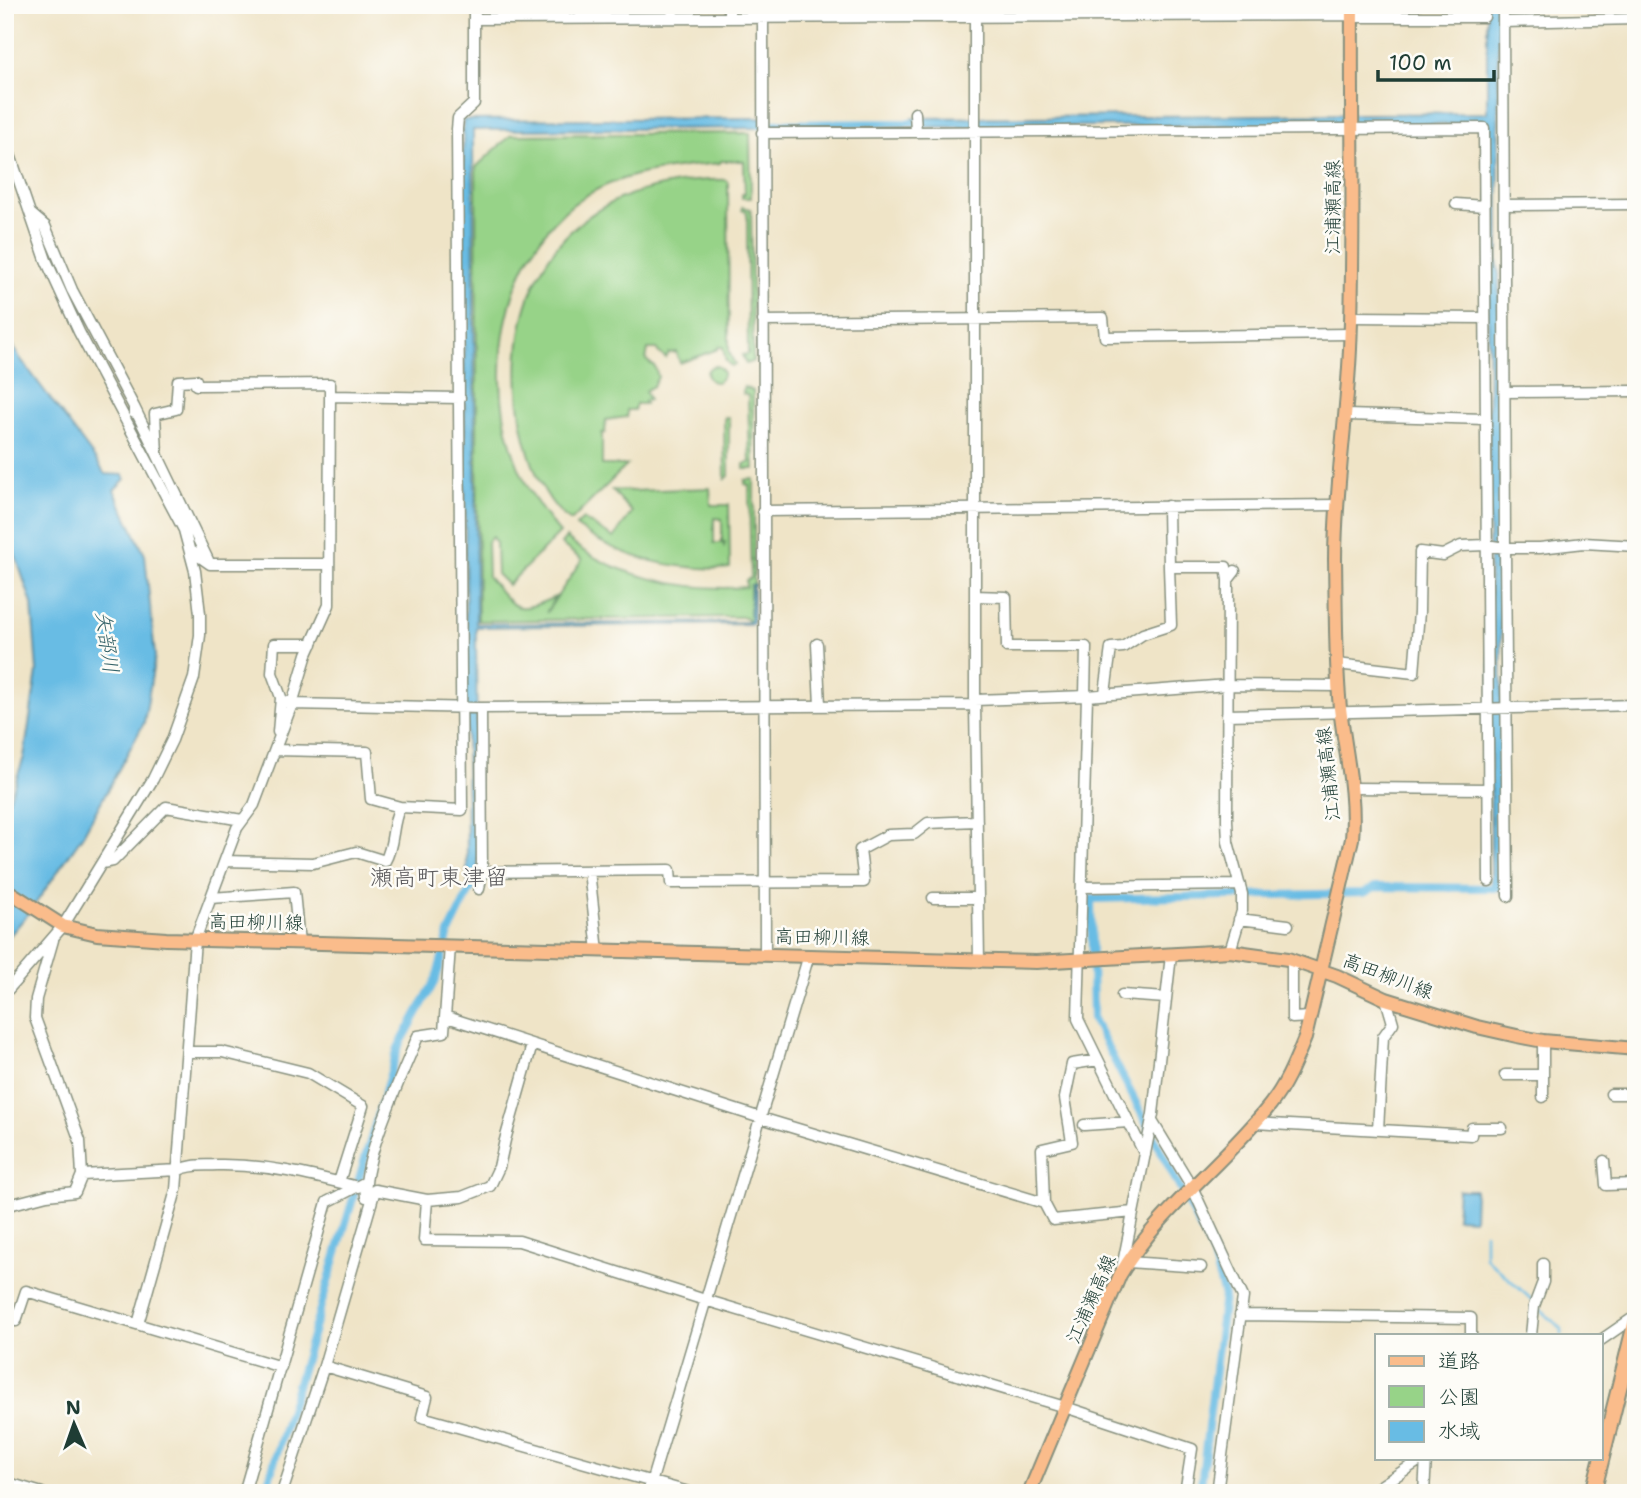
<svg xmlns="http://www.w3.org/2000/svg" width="1641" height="1498" viewBox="0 0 1641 1498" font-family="'Shantell Sans','Klee One',sans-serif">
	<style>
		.green { fill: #97d388; stroke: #5b885e; stroke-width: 2; fill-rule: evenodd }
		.water { fill: #68bce4; stroke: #447c8c; stroke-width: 2 }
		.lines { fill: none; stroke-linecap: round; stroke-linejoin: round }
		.stream { stroke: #68bce4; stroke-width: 2.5 }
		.canal { stroke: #68bce4; stroke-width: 8 }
		.minor-casing { stroke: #87907e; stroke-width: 13 }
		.major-casing { stroke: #87907e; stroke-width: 16 }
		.highway-casing { stroke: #87907e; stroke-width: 18 }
		.minor { stroke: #fff; stroke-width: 10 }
		.major { stroke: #fabc8b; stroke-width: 12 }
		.highway { stroke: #fabc8b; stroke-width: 14 }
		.labels { text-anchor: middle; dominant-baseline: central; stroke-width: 5; stroke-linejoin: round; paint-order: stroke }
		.street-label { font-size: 19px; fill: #1f3d34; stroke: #fdfcf7 }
		.water-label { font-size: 21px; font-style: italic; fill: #356369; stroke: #fdfcf7 }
		.quarter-label { font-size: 23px; fill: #5c5b5d; stroke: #fdfcf7 }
	</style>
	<rect width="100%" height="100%" fill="#fdfcf7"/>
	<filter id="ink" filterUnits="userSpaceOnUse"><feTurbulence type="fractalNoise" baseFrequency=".0143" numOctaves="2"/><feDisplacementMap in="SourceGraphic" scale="14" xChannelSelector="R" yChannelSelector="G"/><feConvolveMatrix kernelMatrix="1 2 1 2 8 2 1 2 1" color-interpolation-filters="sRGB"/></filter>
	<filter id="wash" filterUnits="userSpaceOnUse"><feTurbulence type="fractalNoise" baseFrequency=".00686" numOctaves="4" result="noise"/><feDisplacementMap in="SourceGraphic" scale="28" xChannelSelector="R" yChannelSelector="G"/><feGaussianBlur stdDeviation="1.57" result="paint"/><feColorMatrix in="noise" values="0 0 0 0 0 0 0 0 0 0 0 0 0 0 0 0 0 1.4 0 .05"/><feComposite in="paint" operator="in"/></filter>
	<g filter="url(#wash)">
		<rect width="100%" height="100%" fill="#efe4c7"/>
		<path class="green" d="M750,133L751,198H742V194H745L744,161H721L720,163C666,168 608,173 565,211C504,266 488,369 511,445C520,477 538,508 560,533L508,585L497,574L496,543L492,537L487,542L488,577C517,610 513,615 555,597L546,613L582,560L561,544L566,538C611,576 688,592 746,587V580L751,578L749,485L745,484V480L754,479V584L750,585V621H747L746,617H726L478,621L476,167L511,135Z
			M726,180L728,183L729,352L735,365L731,366L726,361L723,347H718V349L680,363L676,352L669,353L666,358L658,352L657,349H648L646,360L655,367L658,377L653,386L645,391L649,400L644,401L645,404H636L634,410H627V417L606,420L605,433H602V465H627L571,521C546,505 532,466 525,439C499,325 537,210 662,186C682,182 705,179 726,180Z
			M742,207L751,209L753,361L746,364L742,355L748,354L747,212L742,210Z
			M707 374a8 8 0 1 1 16 0a8 8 0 1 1-16 0Z
			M744,387L753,391L754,469H744V464L750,463L748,395L743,394Z
			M724,417L729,418V476L725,479Z
			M710,488L711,505H729L730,568C720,570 708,568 698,568C653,565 612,553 576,526L583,519L614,538L632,512L612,490L632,491ZM714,518L722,519V542H725L724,546L723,543H714Z"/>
		<path class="water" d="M1487,5H1498L1499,249L1497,258L1499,274L1503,893L1491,882L1488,275L1491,257L1488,124L926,127L912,126V118L1487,113Z
			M768,118V128L473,130L476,624L750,622L751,585H755L753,587V624L476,627L478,880L473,892L469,889L467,868L463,120Z
			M5,334L20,358L96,460L105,474L123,475L125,479L114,490L145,555L155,656L144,723L83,835L29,913L5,941V801L9,800L24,757L37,672L32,604L5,525Z
			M1458,1190H1475L1474,1219L1456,1218Z"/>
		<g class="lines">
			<path class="stream" d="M1485,1232V1257L1532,1300
				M1537,1307L1562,1329V1335
				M1585,1493L1593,1458"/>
			<path class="canal" d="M760,124L919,123
				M265,1493L398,1048L436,979L449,933L474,882
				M1200,1493L1224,1296L1211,1249L1093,1019L1091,899L1364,893L1375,887L1495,888V876"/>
		</g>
	</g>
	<g filter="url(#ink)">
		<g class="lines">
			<g class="minor-casing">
				<path id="minor" d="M672,5L673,18
					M729,5V18
					M975,5V705L979,961
					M1351,17H1484V5
					M763,18L765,955
					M474,19L1352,15
					M1503,22L1636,19
					M915,113L916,132
					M762,133L1484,128L1489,881
					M5,140L46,260L79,332L184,530L195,571L200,614V635L194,678L172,740L153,779L63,926L5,993
					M1456,204L1484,206
					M1504,205L1636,204
					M31,214L45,226L72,290L134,407V413
					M1351,317L1484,318
					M763,321L1103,318L1105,337L1351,334
					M1505,392L1636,391
					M134,407L157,454L155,414L176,409L178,381L196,380V385L330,384V400
					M1347,415L1485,419
					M157,454L208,560
					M1168,506L1169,567H1226L1228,580
					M763,511L1337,505
					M190,550L210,564H329
					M975,596L1006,597L1007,647H1086L1085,696
					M312,644H274L272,673L282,700L292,704L479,708L975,705
					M817,644L820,705
					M1337,664L1414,673L1419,612L1420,552L1443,555L1461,546L1486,545L1505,548L1503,5
					M1105,693L1111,648L1123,647L1143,634L1171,625L1169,567
					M1087,696L1078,1019L1145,1155
					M975,700L1087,696L1227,685L1338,686
					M1227,715L1636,705
					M278,732L281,698
					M275,750L367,752L371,799L400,807
					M1352,788L1488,789
					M225,861L313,863L356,852L385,861C395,844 391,824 400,807L462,810L457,129L458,118L474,103V5
					M102,863L113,861L166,807L242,820
					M589,871L598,951
					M482,872L670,870L671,883L864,882L860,850L888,835L914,834L928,823L977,821
					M1083,887L1240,885
					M479,889L482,872L481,708
					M1508,896L1505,548H1540L1584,543L1636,546
					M211,898L294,892L299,943
					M933,898H978
					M1239,919L1288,925
					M450,946L444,1032L418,1036C403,1073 361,1161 366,1197L375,1190L427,1200L424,1240L519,1241L705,1300L1065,1407L1192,1449L1185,1493
					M1230,951L1242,911V894L1228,842L1227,820L1228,580L1235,571
					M1292,960V1018L1310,1017
					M1122,995L1166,998
					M447,1017L761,1118L1044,1203
					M1543,1041V1097
					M187,1052H222L308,1073L363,1106L339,1182
					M1098,1060L1072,1064L1065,1098L1072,1142L1042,1149L1044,1203L1053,1220L1133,1212
					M1505,1075H1543
					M1611,1094H1636
					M1152,1121L1192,1187L1243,1297L1217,1493
					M1255,1123L1471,1135L1472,1128H1502
					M1084,1125L1129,1122
					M1378,1130L1383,1037L1393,1023L1386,999
					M1604,1161L1606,1185L1636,1184
					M82,1175L179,1170C191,1164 204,1166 217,1165C266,1164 310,1175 358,1187
					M427,1200L462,1197L490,1186L499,1167L505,1140L532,1045
					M5,1206L47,1195L75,1192L82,1175L80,1141L35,1018L36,999L53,940
					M1128,1262L1201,1267
					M1122,1268L1153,1114L1171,955
					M1240,1315L1471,1318V1335
					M5,1318L16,1321L26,1291L281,1367
					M138,1324L176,1190L195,940L237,828L254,805L292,704L307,654L329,605L330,396L460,398
					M1531,1335L1534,1306L1543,1282V1264
					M1601,1340L1630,1320L1636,1319
					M324,1366L427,1397L422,1417L692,1493
					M5,1482L42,1493
					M244,1493L327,1202L364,1183
					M282,1493L324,1366L375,1190
					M648,1493L809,955
					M1370,1493L1423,1458
					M1424,1493L1426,1458"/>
			</g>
			<g class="major-casing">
				<path id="major" d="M5,889L63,926L97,934L166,939L1036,962L1230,951L1288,959L1337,976L1386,999L1477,1027L1517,1036L1543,1041L1636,1049
					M1029,1493L1120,1275C1159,1209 1223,1165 1270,1105C1286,1085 1295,1062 1305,1038L1352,839C1356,794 1345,752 1340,708C1335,659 1336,609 1335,560C1335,489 1347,419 1350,349C1355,235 1351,120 1352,5"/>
			</g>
			<g class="highway-casing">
				<path id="highway" d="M1593,1493L1636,1320"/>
			</g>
			<use href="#minor" class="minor"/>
			<use href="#major" class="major"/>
			<use href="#highway" class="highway"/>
		</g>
	</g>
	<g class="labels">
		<g class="street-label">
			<text transform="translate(1332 207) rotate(-90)">江浦瀬高線</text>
			<text transform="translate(1328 774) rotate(-96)">江浦瀬高線</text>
			<text transform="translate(256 922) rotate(1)">高田柳川線</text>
			<text transform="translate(822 937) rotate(1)">高田柳川線</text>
			<text transform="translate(1388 976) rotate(21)">高田柳川線</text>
			<text transform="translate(1091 1299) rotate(-66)">江浦瀬高線</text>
		</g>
		<g class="water-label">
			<text transform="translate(107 642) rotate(82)">矢部川</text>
		</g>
		<g class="quarter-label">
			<text x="439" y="877">瀬高町東津留</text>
		</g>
	</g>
	<rect width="1641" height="1498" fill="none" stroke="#fdfcf7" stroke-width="28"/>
	<rect x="1375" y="1334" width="228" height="126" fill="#fdfcf7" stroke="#a4b0a9" stroke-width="2"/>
	<rect x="1389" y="1356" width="35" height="10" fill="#fabc8b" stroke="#a4b0a9" stroke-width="2"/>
	<text x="1438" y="1368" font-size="21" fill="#1f3d34">道路</text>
	<rect x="1389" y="1386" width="35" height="21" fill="#97d388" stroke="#a4b0a9" stroke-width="2"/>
	<text x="1438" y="1404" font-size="21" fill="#1f3d34">公園</text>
	<rect x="1389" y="1421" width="35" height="21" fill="#68bce4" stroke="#a4b0a9" stroke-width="2"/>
	<text x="1438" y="1438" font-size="21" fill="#1f3d34">水域</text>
	<g transform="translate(74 1424) rotate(358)" stroke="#fdfcf7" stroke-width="5" paint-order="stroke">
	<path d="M0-5L12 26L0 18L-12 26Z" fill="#1f3d34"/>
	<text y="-10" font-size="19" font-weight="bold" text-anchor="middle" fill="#1f3d34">N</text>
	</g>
	<path d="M1378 70v10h116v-10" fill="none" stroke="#1f3d34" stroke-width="3.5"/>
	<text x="1389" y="70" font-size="21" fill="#1f3d34" stroke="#fdfcf7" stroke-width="5" paint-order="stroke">100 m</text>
</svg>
